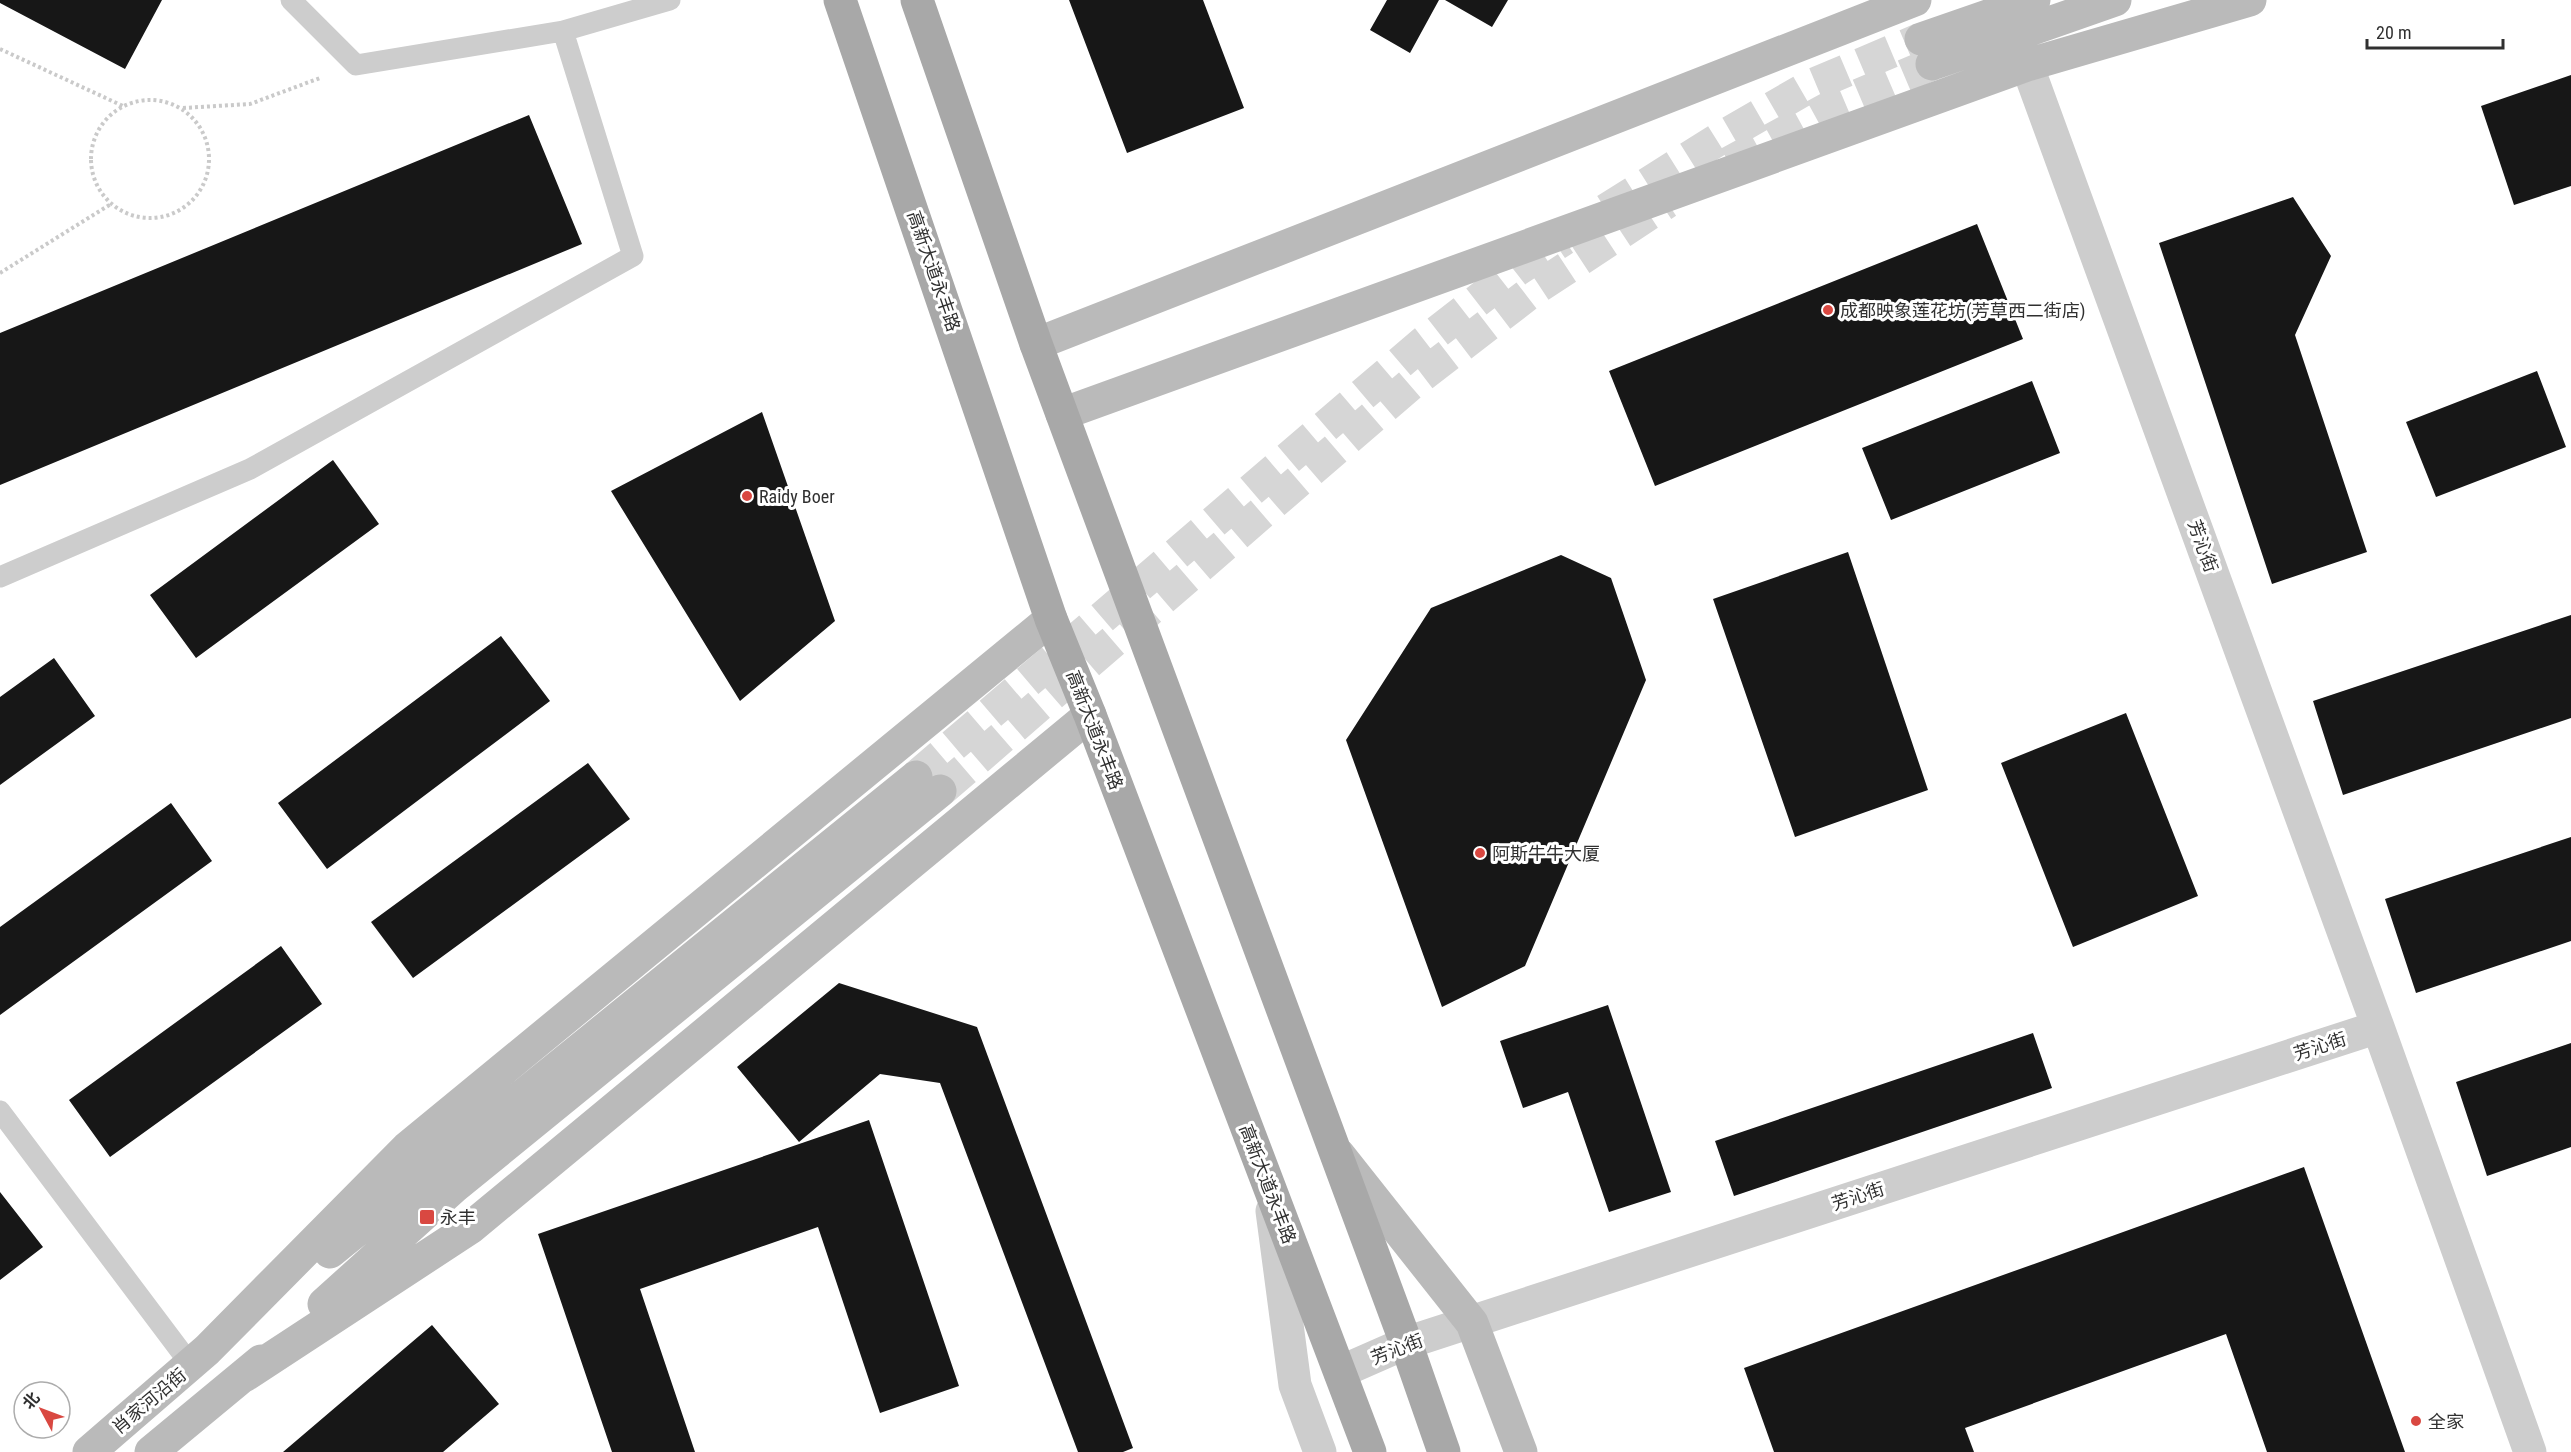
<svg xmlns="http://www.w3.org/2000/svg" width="2571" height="1452" viewBox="0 0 2571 1452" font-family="'Roboto Condensed','Noto Sans SC',sans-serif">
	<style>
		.building { fill: #171717 }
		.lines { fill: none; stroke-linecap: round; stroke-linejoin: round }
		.secondary-tunnel { stroke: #d6d6d6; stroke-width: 33; stroke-dasharray: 33 16; stroke-linecap: butt }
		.path { stroke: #cacaca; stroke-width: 4; stroke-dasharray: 3 3; stroke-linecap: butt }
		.service { stroke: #cdcdcd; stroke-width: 21 }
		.minor { stroke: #cdcdcd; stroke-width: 33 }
		.tertiary { stroke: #cdcdcd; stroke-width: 33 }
		.secondary { stroke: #bababa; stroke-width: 33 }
		.primary { stroke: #a8a8a8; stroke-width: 33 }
		.poi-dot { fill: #d94841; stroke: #fff; stroke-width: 2 }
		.labels { text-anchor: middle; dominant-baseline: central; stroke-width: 6; stroke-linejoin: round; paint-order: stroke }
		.street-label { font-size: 18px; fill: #303030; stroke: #fff }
		.poi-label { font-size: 18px; fill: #303030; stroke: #fff; text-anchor: start }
	</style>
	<rect width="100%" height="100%" fill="#fff"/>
	<path class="building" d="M0,0H162L125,69L0,3Z
		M1069,0H1203L1244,108L1127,153Z
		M1387,0H1439L1410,53L1370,30Z
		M1445,0H1508L1492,27Z
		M2571,75V186L2514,205L2481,106Z
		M529,115L582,244L0,485V333Z
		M2293,197L2331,256L2295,335L2367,552L2272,584L2159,243Z
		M1977,224L2023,339L1655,486L1609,371Z
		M2537,371L2566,447L2436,497L2406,422Z
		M2032,381L2060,453L1891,520L1862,448Z
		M762,412L835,621L740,701L611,491Z
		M333,460L379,524L196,658L150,595Z
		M1848,552L1928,790L1795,837L1713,599Z
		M1561,555L1611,578L1646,680L1525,966L1442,1007L1346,740L1431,608Z
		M2571,615V718L2343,795L2313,701Z
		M501,636L550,701L327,869L278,803Z
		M54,658L95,716L0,785V697Z
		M2126,713L2198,896L2073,947L2001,763Z
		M588,763L630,819L413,978L371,922Z
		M171,803L212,861L0,1015V927Z
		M2571,837V941L2416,993L2385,899Z
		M281,946L322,1004L110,1157L69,1100Z
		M839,983L977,1027L1133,1448L1123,1452H1078L940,1083L880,1074L799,1142L737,1067Z
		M1608,1005L1671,1192L1609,1212L1568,1092L1523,1108L1500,1041Z
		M2033,1033L2052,1088L1734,1196L1715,1141Z
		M2571,1043V1147L2487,1176L2456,1082Z
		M869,1120L959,1386L880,1413L818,1227L640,1289L695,1452H612L538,1234Z
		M2304,1167L2405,1452H2267L2226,1334L1965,1428L1974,1452H1774L1744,1368Z
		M0,1192L43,1247L0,1280Z
		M432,1325L499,1404L443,1452H283Z"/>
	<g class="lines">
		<path class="secondary-tunnel" d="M1729,163L1831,107L1932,64
			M1606,210L1722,137L1812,85L1921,39
			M916,777L1423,343L1517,270L1564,239
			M940,791L1412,383L1535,289L1667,202"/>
		<path class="path" d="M0,49L123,106
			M91 159a59 59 0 1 1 118 0a59 59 0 1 1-118 0Z
			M183,108L250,104L320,78
			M0,273L111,204"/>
		<path class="service" d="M291,0L356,65L563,31L670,0
			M0,577L250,469L633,256L563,31
			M0,1111L191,1365"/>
		<path class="minor" d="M2027,65L2378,1027L2530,1452
			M1340,1372L1406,1343L2378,1027"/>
		<path class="tertiary" d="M1272,1211L1295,1385L1320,1452"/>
		<path class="secondary" d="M1921,39L2034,0
			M1932,64L2115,0
			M1036,344L1915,0
			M1062,414L2027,65L2250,0
			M1339,1155L1472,1323L1521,1452
			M330,1252L916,777
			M324,1304L454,1187L940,791
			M244,1376L470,1228L1090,715
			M89,1452L207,1350L407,1148L1051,619
			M151,1452L261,1361"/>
		<path class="primary" d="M840,0L1051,619L1090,715L1370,1452
			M917,0L1036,344L1406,1343L1444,1452"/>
	</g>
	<g class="poi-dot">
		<circle cx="1828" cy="310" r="6"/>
		<circle cx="747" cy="496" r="6"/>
		<circle cx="1480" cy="853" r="6"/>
		<rect x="419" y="1209" width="16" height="16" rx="3"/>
		<circle cx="2416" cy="1421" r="6"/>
	</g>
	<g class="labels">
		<g class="street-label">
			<text transform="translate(934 271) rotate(71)">高新大道永丰路</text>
			<text transform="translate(2203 546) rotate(70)">芳沁街</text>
			<text transform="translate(1095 730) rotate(69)">高新大道永丰路</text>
			<text transform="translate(2320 1046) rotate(-18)">芳沁街</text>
			<text transform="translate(1268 1184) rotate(69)">高新大道永丰路</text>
			<text transform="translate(1858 1196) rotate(-18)">芳沁街</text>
			<text transform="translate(1397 1349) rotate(-21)">芳沁街</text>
			<text transform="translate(149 1401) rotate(-40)">肖家河沿街</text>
		</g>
		<g class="poi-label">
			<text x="1840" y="310">成都映象莲花坊(芳草西二街店)</text>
			<text x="759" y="496">Raidy Boer</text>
			<text x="1492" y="853">阿斯牛牛大厦</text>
			<text x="440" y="1217">永丰</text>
			<text x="2428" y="1421">全家</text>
		</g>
	</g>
	<g transform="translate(42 1410) rotate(311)"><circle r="28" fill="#ffffff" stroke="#acacac" stroke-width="1.5"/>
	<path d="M0-4.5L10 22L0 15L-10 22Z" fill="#d94841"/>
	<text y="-9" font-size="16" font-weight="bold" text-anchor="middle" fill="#303030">北</text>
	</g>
	<path d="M2367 39v9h136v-9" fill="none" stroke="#303030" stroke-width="3"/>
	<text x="2376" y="39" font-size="18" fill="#303030" stroke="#ffffff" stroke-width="4.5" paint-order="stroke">20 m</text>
</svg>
